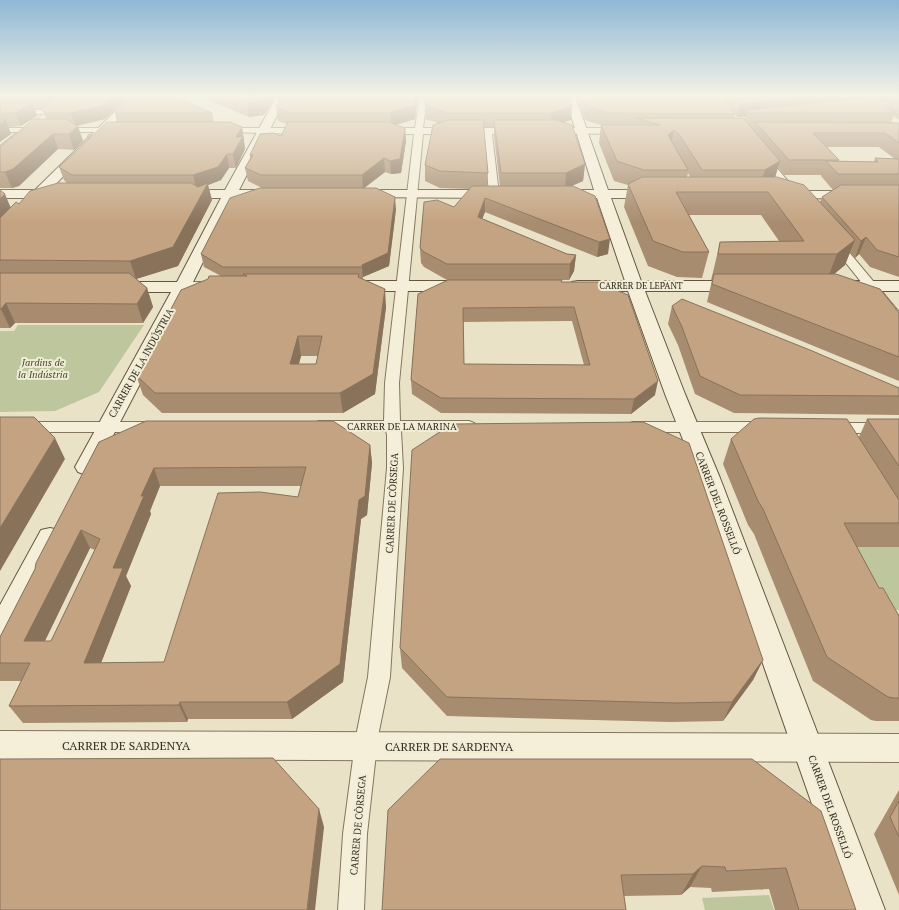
<svg xmlns="http://www.w3.org/2000/svg" width="899" height="910" viewBox="0 0 899 910" font-family="'PT Serif',serif">
	<style>
		.green { fill: #bdc69c }
		.lines { fill: none; stroke-linecap: round; stroke-linejoin: round }
		.pedestrian-casing { stroke: #83755e; stroke-width: 2 }
		.minor-casing { stroke: #83755e; stroke-width: 2 }
		.tertiary-casing { stroke: #83755e; stroke-width: 2 }
		.secondary-casing { stroke: #645641; stroke-width: 2 }
		.pedestrian { fill: #f5efd9; fill-rule: evenodd }
		.minor { fill: #f5efd9; fill-rule: evenodd }
		.tertiary { fill: #f5efd9; fill-rule: evenodd }
		.secondary { fill: #f5efd9; fill-rule: evenodd }
		.wall { fill: #a88c6f; fill-rule: evenodd }
		.shaded-wall { fill: #88725a }
		.building { fill: #c3a381; stroke: #88725a; fill-rule: evenodd }
		.labels { text-anchor: middle; dominant-baseline: central; stroke-width: 4; stroke-linejoin: round; paint-order: stroke }
		.far-street-label { font-size: 9px; fill: #352c20; stroke: #f1ecd5 }
		.park-label { font-size: 10px; font-style: italic; fill: #414f29; stroke: #f1ecd5 }
		.street-label { font-size: 10px; fill: #352c20; stroke: #f1ecd5 }
		.near-street-label { font-size: 12px; fill: #352c20; stroke: #f1ecd5 }
	</style>
	<rect width="100%" height="100%" fill="#e9e2c7"/>
	<path class="green" d="M18,325H144L99,392L55,411L0,412V331H14Z
		M832,547H899V610H863Z
		M769,895L774,910H705L702,898Z"/>
	<g class="lines">
		<g class="pedestrian-casing">
			<path id="pedestrian" d="M0,110H51L54,112L51,114H0Z"/>
		</g>
		<g class="minor-casing">
			<path id="minor" d="M69,96H77L36,128H117L121,130L117,132H29L0,153V146L18,132H0V128H25Z
				M420,96H427L423,128H515L519,131L515,134H492L499,194L494,197L489,194L484,134H423L399,383L400,421H469L474,423L477,426L474,429L469,431H401L403,468L390,677L378,736L367,834L364,910H338L343,834L356,736L368,677L387,468V435L386,431H319L314,429L311,426L314,423L319,421H384L385,383L414,134H385L381,131L385,128H415Z
				M218,128H305L309,131L305,134L221,132H218L217,130Z
				M553,128H621L625,131L621,134L550,133L549,131Z
				M763,154L766,155L797,192L799,194L797,196H791L760,159L759,157L760,155Z
				M834,238L838,239L899,312V324L894,323L830,243L829,241L830,239Z
				M0,422H153L158,424L161,427L158,430L153,432H0Z
				M633,422H767L772,424L775,427L772,430L767,432H633L628,430L625,427L628,424Z
				M831,423H899V433H831L826,431L823,428L826,425Z"/>
		</g>
		<g class="tertiary-casing">
			<path id="tertiary" d="M0,731L899,734V762L0,759Z"/>
		</g>
		<g class="secondary-casing">
			<path id="secondary" d="M131,96H141L50,190L63,191L65,194L63,197L42,198L5,236L0,237V225L27,198H0V190H35Z
				M277,96H287L239,190H270L275,191L277,194L275,197L270,198H235L193,282L224,283L226,287L224,291L218,292H188L94,472L86,475L78,472L75,467L171,292H116L110,291L108,287L110,283L116,282H177L221,198H180L175,197L173,194L175,191L180,190H225Z
				M565,96H575L608,190H656L661,191L663,194L661,197L656,198H611L641,281H740L746,282L748,286L746,290L740,291H645L685,394L720,478L885,910H849L698,478L665,394L628,291H578L572,290L570,286L572,282L578,281H625L597,198H562L557,197L555,194L557,191L562,190H594Z
				M360,190H494L499,191L501,194L499,197L494,198L355,197L353,194L355,191Z
				M784,191H899V199L779,198L777,195L779,192Z
				M348,281H464L470,282L472,286L470,290L464,291H348L342,290L340,286L342,282Z
				M842,281H899V291H842L836,290L834,286L836,282Z
				M50,528L59,530L62,537L10,639L0,643V605L41,530Z"/>
		</g>
		<use href="#pedestrian" class="pedestrian"/>
		<use href="#minor" class="minor"/>
		<use href="#tertiary" class="tertiary"/>
		<use href="#secondary" class="secondary"/>
	</g>
	<path class="wall" d="M0,96H172L212,113L214,122L242,127L244,140V141L245,149L236,168H229L221,180L208,185L212,200L178,266L136,279L147,288L153,307L143,323H15L10,328H0V190L11,208L67,183L64,180L59,167L88,139L87,137L92,136L117,122L115,113L123,105V103L105,119L77,126L83,141L74,150L58,149L19,186L12,188H0V147L46,119L42,109H35L37,116L21,126L8,127L11,134L0,142Z
		M199,96H276L264,115L249,117Z
		M280,96H418L415,119L396,125L405,128L406,141L401,173L391,174L385,172L364,188L396,209L389,266L363,277V279L386,307L375,394L343,413H162L143,395L136,375L221,276L204,267L201,254L262,188L248,181L245,168L250,158V155L281,136L287,124L278,121L276,107L278,103V99ZM301,356H318L316,364H299Z
		M576,96H628L629,97V96H864L863,98L868,97L866,96H899V120L894,116L891,122L899,123V277L870,267L859,254L855,258L850,252L845,265L834,274L899,313V381L707,302L712,280H711L714,268L720,242L779,241L761,215H689L709,252L702,278L677,277L648,266L624,207L628,185L614,181L599,143L601,125L585,120ZM882,102H887L886,105ZM735,115L737,117H745L744,119L734,118ZM827,147H879L895,159L875,158L874,162L839,161V160ZM778,167L784,175H821V176L833,190H834L822,197L820,202L775,177ZM688,173L690,177H687Z
		M425,105L572,106L571,120L563,122L585,164L583,181L571,186L608,254L597,257L485,212L482,219L567,254L576,255L574,271L569,280H447L424,267L421,263L420,248L454,207L470,189L440,188L425,181V165L438,123L425,119ZM484,127H494V136L500,186H487L488,173Z
		M562,282L655,395L631,414L441,413L412,394L411,380L418,294ZM572,321L584,365L464,364L463,322Z
		M672,306L899,388V415L734,413L695,394L678,345L668,324Z
		M867,419H899V547H857L879,588L899,616V721H876L871,720L813,681L754,534L748,525L723,464L731,439L859,437Z
		M99,442L370,445L372,463L367,515L361,519L343,682L292,719H188L187,722L23,723L9,706L21,681H0V637L35,569ZM160,486H301L298,497L164,662L101,663L131,586L126,576L151,514L150,511ZM90,548L95,550L51,641H45Z
		M400,648L763,660L753,680L723,721L670,722L447,716L402,668Z
		M752,759L856,910H775L769,889L712,892L711,888L690,887L681,895L624,896L382,910Z
		M899,790V895L874,834Z"/>
	<path class="shaded-wall" d="M45,96H68L49,108Z
		M112,96H130L125,113L123,103L105,119L75,126L71,113Z
		M266,96H276L264,115L249,117L247,103Z
		M416,96H418L415,119L391,126L390,113Z
		M824,96H864L861,104L747,110L745,117H737L740,104Z
		M878,96H899H889L887,102L876,103Z
		M32,102L37,116L21,126L16,113Z
		M572,106L571,120L550,127L551,113Z
		M6,120L11,134L0,142V124Z
		M78,126L83,141L74,150L69,134Z
		M242,127L244,140V141L245,149L236,168L233,154L236,137Z
		M405,128L406,141L401,173L391,174L390,161Z
		M674,130L670,148L668,135Z
		M53,134L58,149L19,186L12,188L5,172Z
		M227,154L229,168L221,180L208,185L212,200L178,266L136,279L130,261L196,188L193,175Z
		M384,158L385,172L363,189L362,175Z
		M780,161L774,181L759,190L765,170Z
		M585,164L583,181L565,189L566,173Z
		M5,194L12,211L0,223V199Z
		M395,197L396,209L389,266L363,277V280L362,267V265Z
		M485,198V212L477,231L478,217Z
		M866,237L859,254L855,258L861,241Z
		M610,239L608,254L597,257L599,242Z
		M855,240L845,265L827,280L837,254Z
		M576,255L574,271L569,280L570,264Z
		M147,288L153,307L143,323L137,304Z
		M385,289L386,307L375,394L343,413L340,393Z
		M6,303L15,323L10,328L1,309Z
		M298,336L301,356L293,384L290,364Z
		M658,381L655,395L631,414L634,399Z
		M55,438L65,459L0,571V528Z
		M370,445L372,463L367,515L361,519L343,682L292,719L287,702L359,500Z
		M154,468L160,486L150,511L151,514L126,576L131,586L94,681L84,663L113,568L141,496Z
		M81,530L90,548L36,659L24,641Z
		M763,660L753,680L723,721L732,702Z
		M180,702L188,719L187,722L179,705Z
		M319,809L324,827L315,910H307Z
		M702,866L690,887L681,895L693,874Z"/>
	<path class="building" d="M58,96H112L101,106L71,113H44L42,108Z
		M127,96H172L212,113H115L130,99L122,101Z
		M228,96H266L262,101L247,103Z
		M280,96H416L414,105L390,113H290L276,107L281,99H278Z
		M426,96H569L572,106L551,113H448L425,105Z
		M582,96H628L631,101H637L639,98L638,96H660L677,102H681L686,99L685,97L680,96H720L735,114L609,113L587,107Z
		M732,96H824L740,104Z
		M889,96H899V103Z
		M874,97L895,113H748L747,110Z
		M0,102H32L16,113H0Z
		M636,118H743L780,161L765,170H702L679,134L674,130L668,135L688,170H644L617,161L601,125H660Z
		M34,119H66L78,126L69,134H53L13,169L5,172H0V147Z
		M0,120H6L0,124Z
		M448,120H483L488,173L440,171L425,165L433,125Z
		M494,120H556L572,125L585,164L566,173H501Z
		M107,122H230L242,127L236,137L243,136L233,154H227L218,167L193,175H72L59,167L91,137H87L89,134L92,136Z
		M288,122H388L405,128L400,159L390,161L384,158L362,175H261L245,168L253,155H250L260,134L273,133L281,136Z
		M755,122L899,123V143L885,133H813L839,160H789Z
		M875,158L899,159V174H838L826,161L878,162Z
		M642,177H777L804,185L855,240L837,254H718L720,242L804,241L768,192H676L709,252H683L653,241L628,184Z
		M58,183H191L198,187L208,183L173,247L130,261L0,260V218L16,202L19,204L30,191Z
		M841,185H899V257L877,250L866,237L861,241L822,197Z
		M472,186H573L595,196L610,239L599,242L485,198L478,217L567,254L576,255L570,264H447L424,252L420,248L424,202L437,200L454,207Z
		M260,188H376L395,197L388,253L362,265V267H223L201,254L230,198Z
		M0,190L5,194L0,199Z
		M0,273H129L147,288L137,304L6,303L1,309H0Z
		M243,274H359L358,277L385,289L373,374L340,393H155L136,375L181,290L208,279L209,276H247ZM298,336H322L316,364H290Z
		M714,274H836L880,289L899,313V357L712,284Z
		M448,280H562L561,282H598L628,295L658,381L634,399L441,398L411,380L418,294ZM574,307L590,365L464,364L463,308Z
		M682,299L810,350L899,388V396L740,395L700,376L682,327L672,306Z
		M0,417H34L55,438L0,528Z
		M759,418L847,419L899,500V523H844L879,588H883L899,616V698H894L888,697L827,657L763,509L758,501L731,439L754,419Z
		M867,419H899V466Z
		M146,421H333L370,445L365,496L359,500L340,664L287,702H180L179,705L9,706L30,663H0V637L35,569L36,563L99,442ZM306,467L298,497L260,492L218,493L164,662L84,663L123,568H113L144,496H141L154,468ZM81,530L100,539L51,641H24Z
		M643,422L689,443L763,660L732,702L678,703L447,697L400,648L412,450L452,424Z
		M273,758L319,809L307,910H0V759Z
		M440,759H752L821,811L856,910H799L786,868L726,871L725,867L702,866L693,874L621,875L626,910H382L388,810Z
		M899,801V837L890,817Z"/>
	<linearGradient id="sky" x2="0" y2="1"><stop stop-color="#8eb8d5"/><stop offset="0.43" stop-color="#f5f2e6"/><stop offset="1" stop-color="#f5f2e6" stop-opacity="0"/></linearGradient>
	<rect width="899" height="223" fill="url(#sky)"/>
	<g class="labels">
		<g class="far-street-label">
			<text x="641" y="286">CARRER DE LEPANT</text>
		</g>
		<g class="park-label">
			<text x="43" y="362">Jardins de<tspan x="43" dy="12">la Indústria</tspan></text>
		</g>
		<g class="street-label">
			<text transform="translate(141 363) rotate(-61)">CARRER DE LA INDÚSTRIA</text>
			<text x="402" y="426">CARRER DE LA MARINA</text>
			<text transform="translate(392 503) rotate(-87)">CARRER DE CÒRSEGA</text>
			<text transform="translate(718 503) rotate(69)">CARRER DEL ROSSELLÓ</text>
			<text transform="translate(830 807) rotate(70)">CARRER DEL ROSSELLÓ</text>
			<text transform="translate(358 825) rotate(-85)">CARRER DE CÒRSEGA</text>
		</g>
		<g class="near-street-label">
			<text x="126" y="745">CARRER DE SARDENYA</text>
			<text x="449" y="746">CARRER DE SARDENYA</text>
		</g>
	</g>
</svg>
